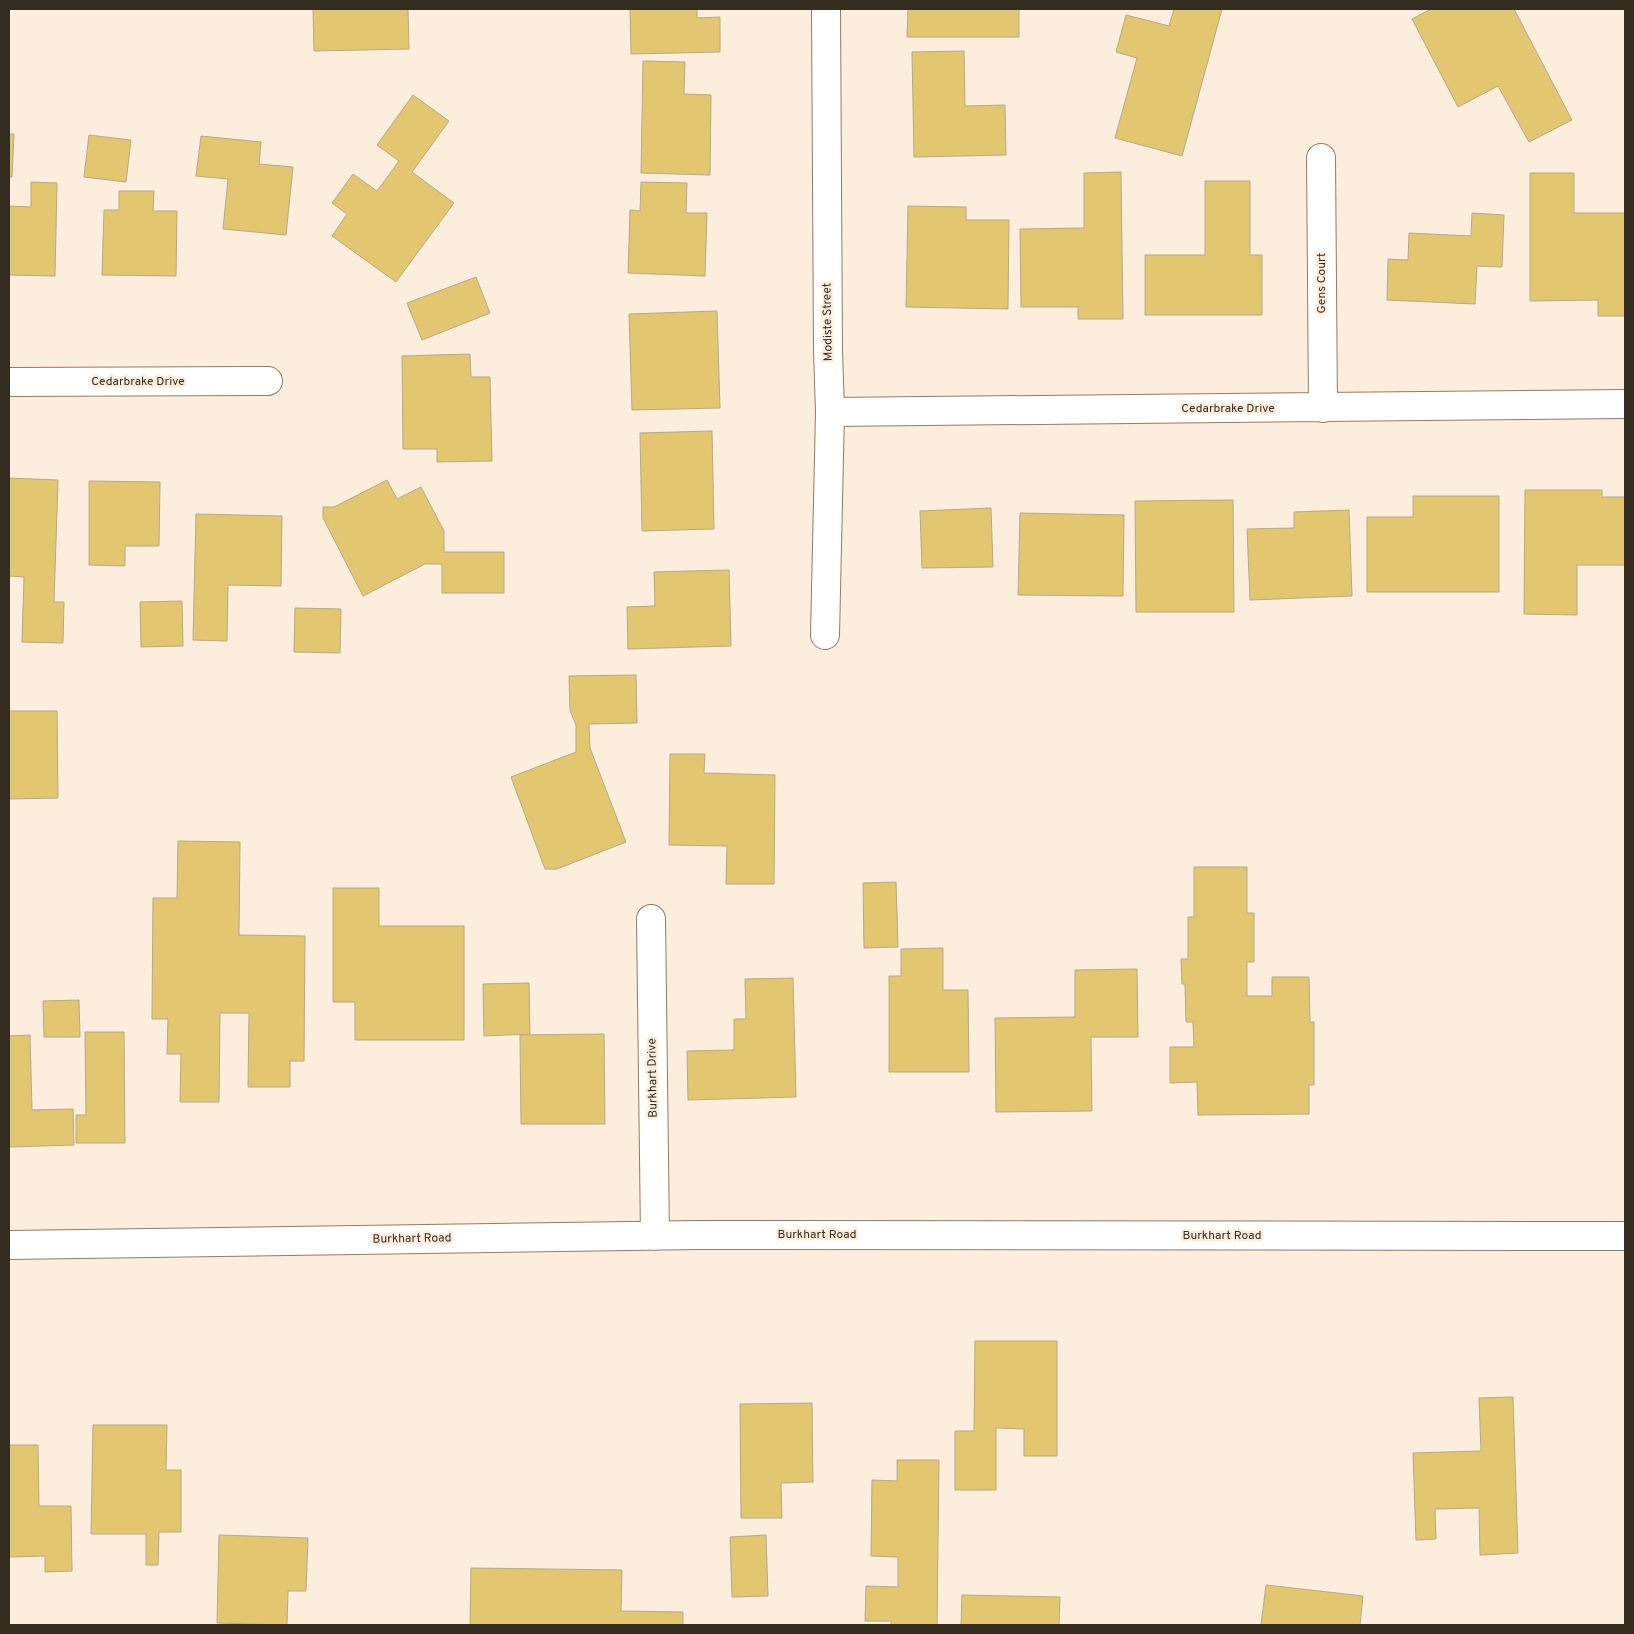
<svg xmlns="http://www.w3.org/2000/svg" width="1634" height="1634" viewBox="0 0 1634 1634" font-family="Overpass,sans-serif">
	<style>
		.building { fill: #e3c770; stroke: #b5aa88 }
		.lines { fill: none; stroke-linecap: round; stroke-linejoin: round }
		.minor-casing { stroke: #937c61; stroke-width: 30 }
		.minor { stroke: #fff; stroke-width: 28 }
		.labels { text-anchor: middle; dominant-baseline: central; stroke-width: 5; stroke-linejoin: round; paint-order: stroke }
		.street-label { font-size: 12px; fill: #352c20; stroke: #fdeddc }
	</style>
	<rect width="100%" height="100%" fill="#fdeddc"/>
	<path class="building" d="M313,9H408L409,49L314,51Z
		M630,9H697V18L720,17V52L631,54Z
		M908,9H1019V37H907Z
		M1174,9H1222L1182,156L1115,138L1137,58L1116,52L1126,15L1169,26Z
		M1431,9H1514L1572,120L1529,142L1498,86L1458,107L1412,19Z
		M964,51L965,106L1005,105L1006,155L914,157L912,52Z
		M643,61L685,62L684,94L711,95L710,175L641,173Z
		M413,95L449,121L412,172L454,203L396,282L332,236L347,214L332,203L353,174L377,191L399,161L377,145Z
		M9,134H14L12,177H9Z
		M89,135L131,140L126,182L84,177Z
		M201,136L261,142L259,164L293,167L286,235L223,229L228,179L196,176Z
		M1121,172L1123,319H1078V307H1021L1020,229L1084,228V173Z
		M1530,173H1574V213H1625V316H1598V300L1530,301Z
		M1205,181H1250V255H1262V315H1145V255H1205Z
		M31,182L57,183L55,276L9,275V206L31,207Z
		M641,182L687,183L686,213H707L705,276L628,273L630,210L640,211Z
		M119,191H154L153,211H177L176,276L102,275L104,210H119Z
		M908,206L966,207V220H1009L1008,309L906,307Z
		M1472,213L1504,215L1502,267L1477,266L1475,304L1387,300L1388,259L1408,260L1409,233L1471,236Z
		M476,277L490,313L422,340L407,303Z
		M717,311L720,408L632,410L629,314Z
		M470,354L471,377H490L492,461L437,462V449H403L402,356Z
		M712,431L714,529L642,531L640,433Z
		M9,478L58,480L54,602H64L63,643L22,642L24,577L9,576Z
		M387,480L397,499L421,487L444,531V552H504V593H442V564H425L363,596L323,518V507H334Z
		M89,481L160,482L159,546H125V566L89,565Z
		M1525,490H1602V497H1625V565H1577V615L1524,614Z
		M1413,496H1499V592H1367V517H1413Z
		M1233,500L1234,612H1136L1135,501Z
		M991,508L993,567L922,568L920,511Z
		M1349,510L1352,596L1250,600L1247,529L1294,528V512Z
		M1020,513L1124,515L1123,596L1018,595Z
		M196,514L282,516L281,586L228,585L227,641L193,640Z
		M729,570L731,646L628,649L627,607L655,606L654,572Z
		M182,601L183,646L141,647L140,602Z
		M295,608L341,609L340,653L294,652Z
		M636,675L637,723L589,724L590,748L626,842L557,869H545L511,777L576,752V725L570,710L569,676Z
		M9,711H57L58,798L9,799Z
		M670,754H705L704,773L775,775L774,884H726L727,846L669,845Z
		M178,841L240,842L239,935L305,936L304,1061H290V1087H248L249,1013H220L219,1102H180L181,1054H167L168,1019H152L153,898H177Z
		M1194,867H1247V913H1254V962H1247V996H1272V977H1309L1310,1022H1314V1085H1309V1114L1198,1115L1197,1082L1170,1083V1047H1194L1193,1022H1186L1185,984H1182L1181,959H1188V917H1194Z
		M896,882L898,947L864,948L863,883Z
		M333,888H379V926H464V1040H355V1002H333Z
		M943,948V990H968L969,1072H889V976H901V949Z
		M1137,969L1138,1037H1091L1092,1111L996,1112L995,1018L1075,1017V970Z
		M793,978L796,1097L688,1100L687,1051L734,1050V1019H746L745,979Z
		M529,983L530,1034L484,1036L483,984Z
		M79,1000L80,1037H44L43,1001Z
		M85,1032H124L125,1143H76V1115H86Z
		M604,1034L605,1124H521L520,1035Z
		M30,1035L32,1110L73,1109L74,1145L9,1147V1036Z
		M975,1341H1057V1456H1024V1429L996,1428V1490H955V1431H974Z
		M1513,1397L1518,1553L1480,1555L1479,1508L1435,1509L1436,1539L1416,1540L1413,1453L1481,1451L1479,1398Z
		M812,1403L813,1482L781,1483L782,1518H741L740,1404Z
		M93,1425H167L166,1470H181V1532H159L158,1565H146V1534H91Z
		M9,1445H38L39,1506H71L72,1571L45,1572V1556L9,1557Z
		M897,1460H939L937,1625H891V1621H865L866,1586L898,1587V1557L871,1556L872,1480L897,1481Z
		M219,1535L308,1538L306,1591H288L287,1625L217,1623Z
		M766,1535L768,1596L732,1597L730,1537Z
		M471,1568L622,1570L621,1611L683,1612V1625H470Z
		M1266,1585L1363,1596L1360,1625H1261Z
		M962,1595L1060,1597L1059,1625H961Z"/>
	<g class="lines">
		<g class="minor-casing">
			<path id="minor" d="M1321,158L1323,408
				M9,382L268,381
				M830,412L1625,404
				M825,635L830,412L828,350L826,9
				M651,919L655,1236
				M9,1245L699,1235L1625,1236"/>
		</g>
		<use href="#minor" class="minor"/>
	</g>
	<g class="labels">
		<g class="street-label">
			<text transform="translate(1322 283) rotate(-90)">Gens Court</text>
			<text transform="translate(828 322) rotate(-91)">Modiste Street</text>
			<text x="138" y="382">Cedarbrake Drive</text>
			<text x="1228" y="409">Cedarbrake Drive</text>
			<text transform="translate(653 1078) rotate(-91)">Burkhart Drive</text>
			<text x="817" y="1235">Burkhart Road</text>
			<text x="1222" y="1236">Burkhart Road</text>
			<text transform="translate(412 1239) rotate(-1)">Burkhart Road</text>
		</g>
	</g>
	<rect width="1634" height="1634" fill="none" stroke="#352c20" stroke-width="20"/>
</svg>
